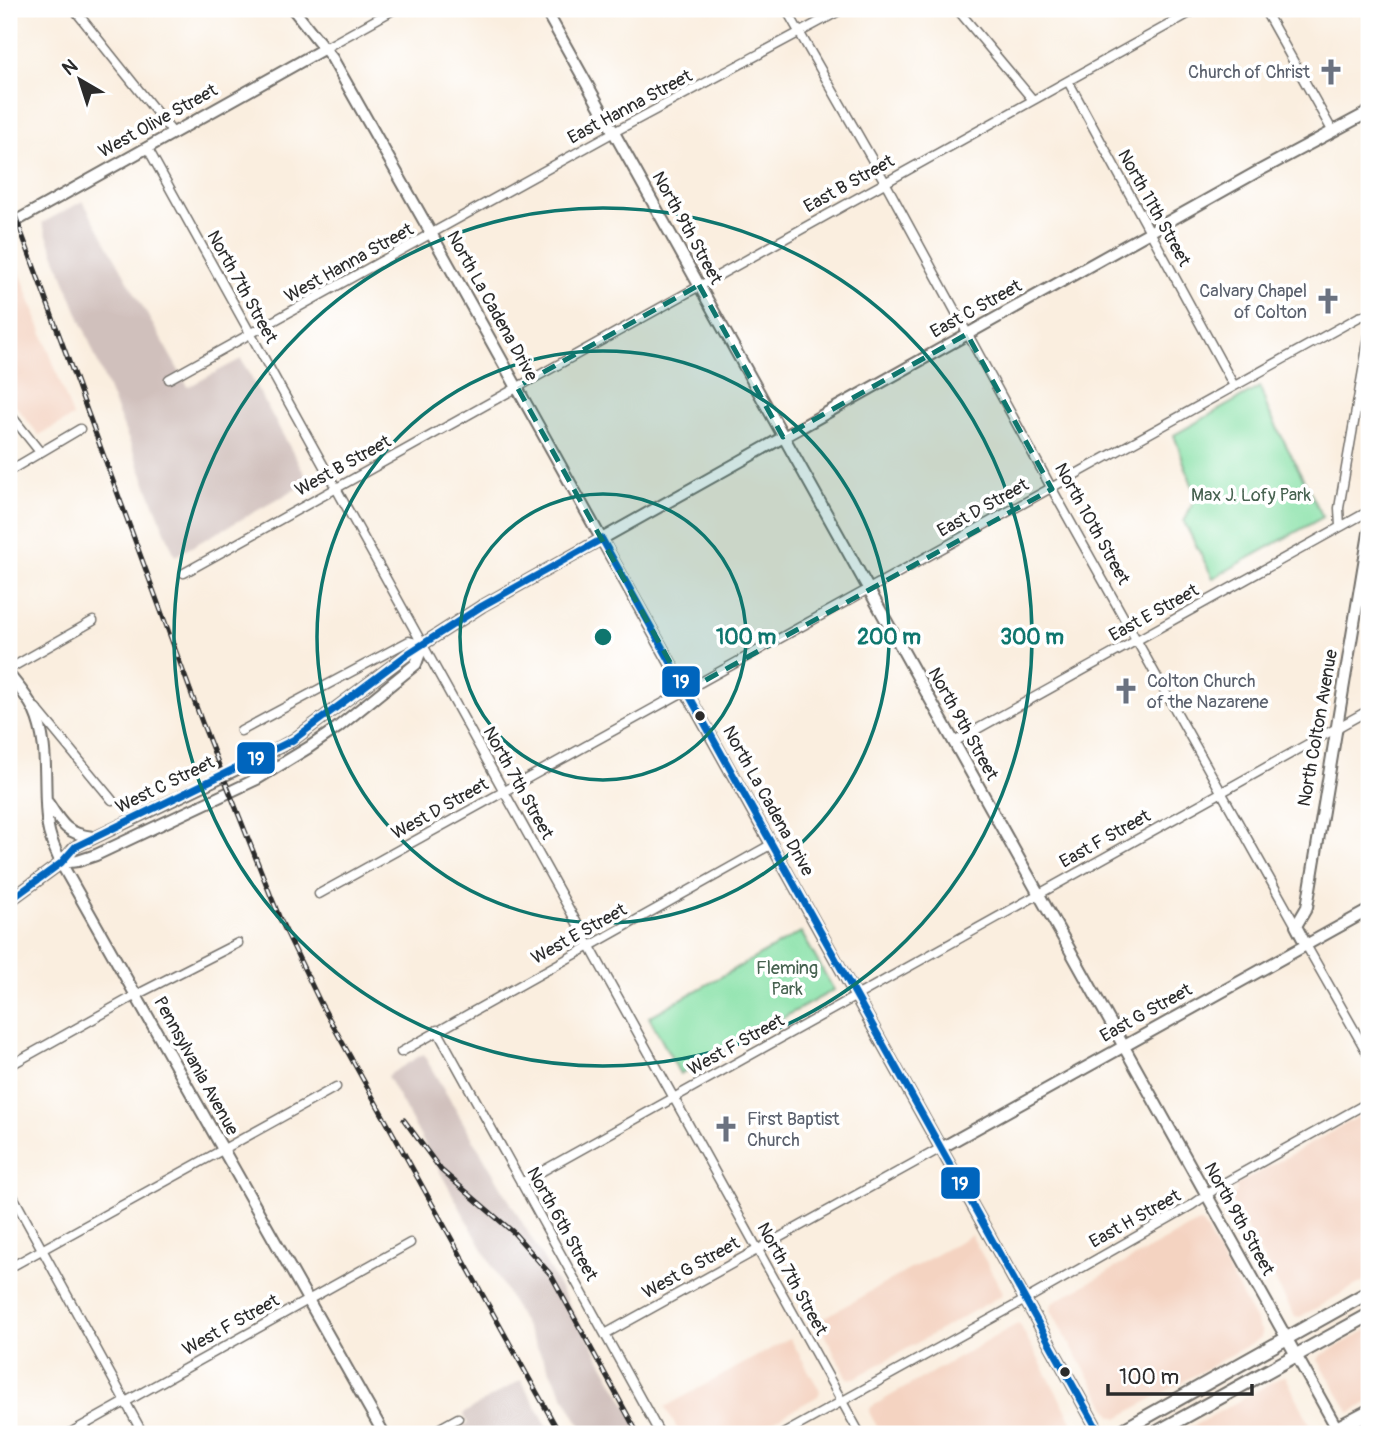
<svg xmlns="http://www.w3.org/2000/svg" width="1378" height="1443" viewBox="0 0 1378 1443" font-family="Pangolin,sans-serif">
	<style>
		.built { fill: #f4d3c1 }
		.industrial { fill: #d0c0bc }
		.green { fill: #87e1a7; stroke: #598669; stroke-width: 2 }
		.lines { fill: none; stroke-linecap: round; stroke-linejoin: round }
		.street-casing { stroke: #736f6a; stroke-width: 11 }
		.secondary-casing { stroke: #736f6a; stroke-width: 14 }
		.primary-casing { stroke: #736f6a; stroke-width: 16 }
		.highway-casing { stroke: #736f6a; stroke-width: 18 }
		.street { stroke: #fff; stroke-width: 8 }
		.secondary { stroke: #fff; stroke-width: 10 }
		.primary { stroke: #fff; stroke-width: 12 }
		.highway { stroke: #fff; stroke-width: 14 }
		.rail-casing { stroke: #2b2b2b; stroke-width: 5 }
		.rail { stroke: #fff; stroke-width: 2.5; stroke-dasharray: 8; stroke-linecap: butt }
		.bus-1-casing { stroke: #fff; stroke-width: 12 }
		.bus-1 { stroke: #0065bd; stroke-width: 7 }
		.marked { fill: #0f766e; fill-opacity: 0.2; stroke: #0f766e; stroke-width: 5; stroke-dasharray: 14 9; stroke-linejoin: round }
		.ring { fill: none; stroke: #0f766e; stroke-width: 3.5 }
		.bus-dot { fill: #2b2b2b; stroke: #fff; stroke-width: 2.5 }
		.labels { text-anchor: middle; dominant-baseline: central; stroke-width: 7; stroke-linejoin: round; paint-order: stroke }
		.worship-label { font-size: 18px; fill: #5b616d; stroke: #fff; text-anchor: end }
		.street-label { font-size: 18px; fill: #2b2b2b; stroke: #fff }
		.park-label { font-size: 18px; fill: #476250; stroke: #fff }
		.centre { fill: #0f766e; stroke: #fff; stroke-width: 3.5 }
		.ring-label { font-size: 21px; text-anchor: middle; font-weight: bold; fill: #0f766e; stroke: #fff; stroke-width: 7; stroke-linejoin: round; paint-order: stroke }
		.line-badge { stroke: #fff; stroke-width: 2.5 }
		.badge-label { font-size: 19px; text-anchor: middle; font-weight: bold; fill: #fff }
	</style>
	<rect width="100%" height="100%" fill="#fff"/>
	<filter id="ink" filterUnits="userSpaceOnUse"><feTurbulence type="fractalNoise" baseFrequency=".0143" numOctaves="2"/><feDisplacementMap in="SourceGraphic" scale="14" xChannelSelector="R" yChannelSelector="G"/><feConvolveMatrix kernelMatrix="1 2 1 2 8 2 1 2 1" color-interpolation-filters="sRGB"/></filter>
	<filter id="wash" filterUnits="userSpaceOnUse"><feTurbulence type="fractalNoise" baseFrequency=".00686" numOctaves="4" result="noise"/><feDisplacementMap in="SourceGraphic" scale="28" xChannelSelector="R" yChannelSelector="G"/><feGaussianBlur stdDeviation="1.57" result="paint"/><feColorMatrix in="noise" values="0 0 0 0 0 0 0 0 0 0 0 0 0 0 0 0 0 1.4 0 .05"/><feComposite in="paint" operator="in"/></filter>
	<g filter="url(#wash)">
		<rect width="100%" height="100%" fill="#faeedf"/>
		<path class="built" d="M9,242L73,417L39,435L9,398Z
			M1367,1112L1369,1117V1278L1300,1317H1295L1230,1198L1237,1192L1236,1185Z
			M1198,1222L1202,1223L1262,1332L1261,1338L1118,1418L1112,1416L1062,1331L1051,1310L1052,1303Z
			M971,1235L1003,1292L1002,1295L855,1378L848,1379L818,1321Z
			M1019,1323L1079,1434H881L869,1412L871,1407Z
			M1369,1329V1402L1350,1413L1318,1360L1320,1356Z
			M790,1338L820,1391L818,1396L750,1434H680L665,1407Z
			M1285,1375L1315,1434H1179Z"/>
		<path class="industrial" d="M83,201L188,387L241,359L309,482L175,556L42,223Z
			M423,1054L529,1234L643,1434H585L387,1076Z
			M521,1380L552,1434H449L468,1424L463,1414Z"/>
		<path class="green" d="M1260,387L1268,410L1323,517L1213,578L1184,522L1196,496L1174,435Z
			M801,932L834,990L680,1074L649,1017Z"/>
	</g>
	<g filter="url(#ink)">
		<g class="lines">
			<g class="street-casing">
				<path id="street" d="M74,9L173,133
					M786,9L885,182L1052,489L1296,926
					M957,9L1033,100
					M1264,9L1333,132
					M325,48L395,9
					M1068,81L1234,386
					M147,147L860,1434
					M169,379L614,132L843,9
					M9,413L40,452
					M9,471L80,429
					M1340,527L1339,508L1369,336
					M184,573L1197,9
					M9,669L93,621
					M36,708L112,800
					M241,731L409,641L423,645
					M954,742L1369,511
					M319,894L1359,317L1369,314
					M1306,945L1369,1056
					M437,1030L660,1434
					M401,1052L772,844
					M9,1066L136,995L238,943
					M521,1183L1369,710
					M9,1189L143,1434
					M9,1268L336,1087
					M605,1334L941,1148
					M68,1434L410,1243
					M429,1434L458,1418
					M783,1434L1025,1300L1192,1205L1224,1183L1369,1102"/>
			</g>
			<g class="secondary-casing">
				<path id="secondary" d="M293,9L332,58L432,235L1100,1434
					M545,9L1340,1434
					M9,225L325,48
					M9,675C18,686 28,697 34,710C51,747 42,788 48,827C50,840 56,851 61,863L384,1434
					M48,803C62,825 67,834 93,837
					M61,863L78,861L96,855L257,779L308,748L337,728L416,664L423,645
					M9,901L61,863L75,847L256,760L293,740L409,653L482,606L1255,173L1369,112
					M1306,945L1296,926L1307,907L1369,533
					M941,1148L1369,910"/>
			</g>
			<g class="primary-casing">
				<path id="primary" d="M1116,1434L1369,1292
					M1154,1434L1369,1315"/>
			</g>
			<g class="highway-casing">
				<path id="highway" d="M1337,1429L1369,1412"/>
			</g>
			<use href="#street" class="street"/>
			<use href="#secondary" class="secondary"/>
			<use href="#primary" class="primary"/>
			<use href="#highway" class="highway"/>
			<g class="rail-casing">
				<path id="rail" d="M9,199L203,725L280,919L321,1004L560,1434
					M404,1120L441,1170L513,1232L551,1275L638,1434"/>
			</g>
			<use href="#rail" class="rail"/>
			<g class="bus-1-casing">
				<path id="bus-1" d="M9,901L61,863L75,847L293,740L409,653L482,606L602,539L1100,1434"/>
			</g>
			<use href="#bus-1" class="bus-1"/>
		</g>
	</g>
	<path class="marked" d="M699,285L783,437L967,334L1052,489L686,691L517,387Z"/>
	<g class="ring">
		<circle cx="603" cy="637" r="143"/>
		<circle cx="603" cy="637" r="286"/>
		<circle cx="603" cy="637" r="429"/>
	</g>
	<defs>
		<g id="church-bare" transform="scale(2.1)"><path d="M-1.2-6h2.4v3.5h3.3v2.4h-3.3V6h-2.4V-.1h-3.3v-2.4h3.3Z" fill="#6b7280" stroke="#fff" stroke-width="2.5" paint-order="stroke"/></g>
	</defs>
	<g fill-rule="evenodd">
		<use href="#church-bare" x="1331" y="72"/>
		<use href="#church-bare" x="1328" y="301"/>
		<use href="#church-bare" x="1126" y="691"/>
		<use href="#church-bare" x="726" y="1129"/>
	</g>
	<g class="bus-dot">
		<circle cx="700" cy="716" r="6"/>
		<circle cx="1065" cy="1372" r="6"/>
	</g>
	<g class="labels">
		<g class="worship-label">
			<text x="1310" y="72">Church of Christ</text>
			<text x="1307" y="291">Calvary Chapel<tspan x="1307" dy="21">of Colton</tspan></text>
			<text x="1147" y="681" text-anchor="start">Colton Church<tspan x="1147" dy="21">of the Nazarene</tspan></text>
			<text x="747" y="1119" text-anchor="start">First Baptist<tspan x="747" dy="21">Church</tspan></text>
		</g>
		<g class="street-label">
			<text transform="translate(630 107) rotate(-28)">East Hanna Street</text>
			<text transform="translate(158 121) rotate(-29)">West Olive Street</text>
			<text transform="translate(849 184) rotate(-29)">East B Street</text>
			<text transform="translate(1154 208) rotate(61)">North 11th Street</text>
			<text transform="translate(687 228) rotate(61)">North 9th Street</text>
			<text transform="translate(349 263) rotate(-29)">West Hanna Street</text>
			<text transform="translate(242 287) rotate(61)">North 7th Street</text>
			<text transform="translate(492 306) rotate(61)">North La Cadena Drive</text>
			<text transform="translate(976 309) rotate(-29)">East C Street</text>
			<text transform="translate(343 466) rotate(-29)">West B Street</text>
			<text transform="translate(983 508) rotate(-29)">East D Street</text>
			<text transform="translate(1092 524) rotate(61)">North 10th Street</text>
			<text transform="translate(1154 613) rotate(-29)">East E Street</text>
			<text transform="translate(963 724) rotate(61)">North 9th Street</text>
			<text transform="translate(1318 728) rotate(-80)">North Colton Avenue</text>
			<text transform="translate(518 783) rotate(61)">North 7th Street</text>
			<text transform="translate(165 785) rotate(-26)">West C Street</text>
			<text transform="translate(768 801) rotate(61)">North La Cadena Drive</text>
			<text transform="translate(440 809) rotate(-29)">West D Street</text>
			<text transform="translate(1105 839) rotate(-29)">East F Street</text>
			<text transform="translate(579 934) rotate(-29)">West E Street</text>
			<text transform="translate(1146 1013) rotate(-29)">East G Street</text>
			<text transform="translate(736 1045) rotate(-29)">West F Street</text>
			<text transform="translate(196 1066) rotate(61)">Pennsylvania Avenue</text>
			<text transform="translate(1135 1219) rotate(-29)">East H Street</text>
			<text transform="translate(1239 1219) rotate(61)">North 9th Street</text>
			<text transform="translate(562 1224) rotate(61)">North 6th Street</text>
			<text transform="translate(691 1268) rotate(-29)">West G Street</text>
			<text transform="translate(792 1279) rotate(61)">North 7th Street</text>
			<text transform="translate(231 1325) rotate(-29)">West F Street</text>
		</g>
		<g class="park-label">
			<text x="1251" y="495">Max J. Lofy Park</text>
			<text x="787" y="968">Fleming<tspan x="787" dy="21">Park</tspan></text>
		</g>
	</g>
	<circle cx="603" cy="637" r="10" class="centre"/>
	<g class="ring-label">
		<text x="746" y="644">100 m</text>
		<text x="889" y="644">200 m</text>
		<text x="1032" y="644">300 m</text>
	</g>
	<g class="line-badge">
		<rect x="661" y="665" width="40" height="33" rx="7" fill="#0065bd"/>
		<rect x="236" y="741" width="40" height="34" rx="7" fill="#0065bd"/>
		<rect x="940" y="1166" width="41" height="34" rx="7" fill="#0065bd"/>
	</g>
	<g class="badge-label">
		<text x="681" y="688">19</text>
		<text x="256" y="765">19</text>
		<text x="960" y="1190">19</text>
	</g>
	<rect width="1378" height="1443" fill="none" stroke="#fff" stroke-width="35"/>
	<g transform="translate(80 80) rotate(321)" stroke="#ffffff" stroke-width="5" paint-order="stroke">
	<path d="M0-5L12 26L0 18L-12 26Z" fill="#2b2b2b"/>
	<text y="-10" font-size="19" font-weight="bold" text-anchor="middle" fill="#2b2b2b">N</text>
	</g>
	<path d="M1108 1384v10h144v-10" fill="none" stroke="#2b2b2b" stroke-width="3.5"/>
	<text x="1119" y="1384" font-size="21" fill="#2b2b2b" stroke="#ffffff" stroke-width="5" paint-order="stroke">100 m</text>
</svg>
